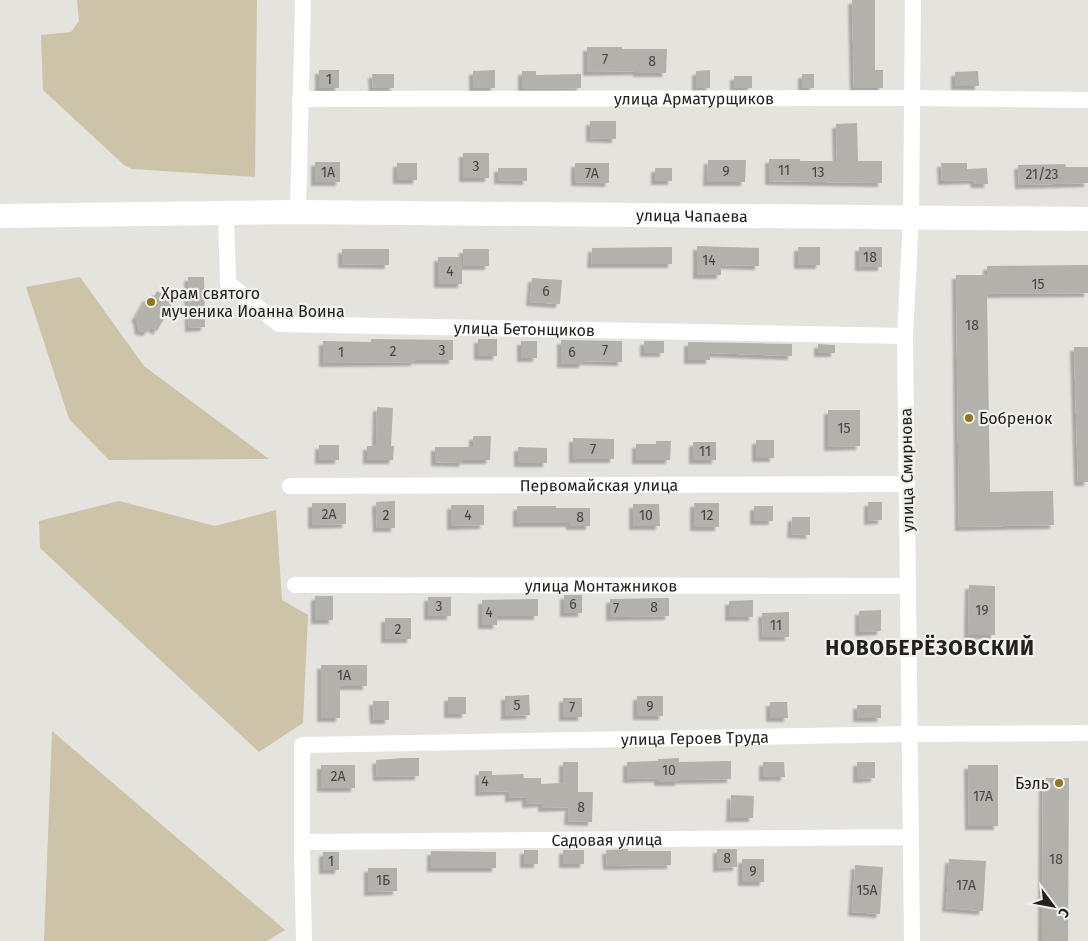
<svg xmlns="http://www.w3.org/2000/svg" width="1088" height="941" viewBox="0 0 1088 941" font-family="'Fira Sans',sans-serif">
	<style>
		.green { fill: #ccc3a8 }
		.building { fill: #b3b1ac; filter: url(#shadow) }
		.lines { fill: none; stroke-linecap: round; stroke-linejoin: round }
		.street { stroke: #fff; stroke-width: 16 }
		.secondary { stroke: #fff; stroke-width: 24 }
		.poi-dot { fill: #8e771c; stroke: #f2f0eb; stroke-width: 2 }
		.labels { text-anchor: middle; dominant-baseline: central; stroke-width: 4.5; stroke-linejoin: round; paint-order: stroke }
		.number-label { font-size: 14px; fill: #464542 }
		.street-label { font-size: 16px; fill: #22211f; stroke: #f2f0eb }
		.poi-label { font-size: 16px; fill: #22211f; stroke: #f2f0eb; text-anchor: start }
		.district-label { font-size: 21px; font-weight: bold; letter-spacing: 1px; fill: #22211f; stroke: #f2f0eb }
	</style>
	<defs>
		<filter id="shadow"><feDropShadow dx="-4" dy="4" stdDeviation="1" flood-color="#0004"/></filter>
	</defs>
	<rect width="100%" height="100%" fill="#e5e3de"/>
	<path class="green" d="M77,0H257L255,177L132,169L124,165L43,90L41,35L71,32L79,21Z
		M80,277L144,366L269,459L109,460L69,419L26,287Z
		M119,501L215,526L276,510L282,600L308,615L303,723L259,752L40,548L39,521Z
		M52,731L285,930L267,941H44Z"/>
	<path class="building" d="M852,0H875V70H883V88H854Z
		M587,47H622V49H667L666,73H637V71L587,72Z
		M319,70H339V88H319Z
		M495,70V88H473V71Z
		M710,70V88H696V71Z
		M522,71H536V75L581,74V88L522,89Z
		M978,71L979,86H955V72Z
		M372,74H394V88H373Z
		M802,74H814V88H802Z
		M734,76H752V88H734Z
		M590,121H616V139L590,138Z
		M857,123L858,161H882V183L769,181V159H800V161H837L836,124Z
		M463,153H489V178H463Z
		M708,160H746L745,182H707Z
		M315,162H340V182H315Z
		M397,163H417V180H397Z
		M575,163H609V183L575,182Z
		M941,163H967V169L987,168L988,184H975L974,180L942,181Z
		M1065,164L1066,167H1088V183L1019,185L1018,165Z
		M498,168H527V181L498,180Z
		M655,168H672V181H655Z
		M697,246L759,248V266L721,265V275H697Z
		M672,247V264H591L592,248Z
		M798,247H820V265H798Z
		M859,247H882V267H859Z
		M342,249H389V265L342,264Z
		M463,249H489V266H463Z
		M438,257H462V284H438Z
		M1088,265V293L987,294L990,492L1053,491L1054,525L959,527L956,275H987V266Z
		M188,277H204L205,327L189,328Z
		M532,278L562,280L560,304L530,302Z
		M157,291L174,301L157,331L151,327L147,332L139,331L137,319L135,318L147,297L152,300Z
		M371,339L453,340V360H415V362L323,363V341L371,342Z
		M478,339H497V356H478Z
		M561,340L622,341V362L583,361V364H561Z
		M521,341H537V358H521Z
		M644,341H664V353H644Z
		M688,342L792,344V356L710,353V360H688Z
		M818,344L835,345V353H818Z
		M1074,347H1088V482H1078Z
		M377,407L393,408L391,446H394L393,460H367V446H376Z
		M828,410H860V446L828,447Z
		M473,436H491L490,460H463V463L435,462V447H473Z
		M573,438L614,439V459H573Z
		M756,440H774V458H756Z
		M656,441H671L670,460H636V444H656Z
		M693,442H716V460H693Z
		M319,445H339V460H319Z
		M518,447L547,448V463H518Z
		M395,501V528H377L376,502Z
		M868,502H882V520L868,521Z
		M312,503H346V524L312,525Z
		M694,503H719V527H694Z
		M633,504H659L660,526H633Z
		M451,505H484V525L451,526Z
		M517,506H556V508H590V526H570V523H517Z
		M754,506H773V521H754Z
		M792,517H810V535L791,534Z
		M969,585L995,586V635H968Z
		M564,595H582V613H564Z
		M315,596H333V620H315Z
		M428,597H451V616H428Z
		M669,598V616L610,617V599Z
		M538,599V616H497V625H482V600Z
		M753,600V617H729V601Z
		M881,610V631L859,632V611Z
		M789,612V637H763L762,613Z
		M385,618H411V639H385Z
		M321,665H367V686H340V718H321Z
		M529,695L530,715L505,716V696Z
		M637,696H663V716H637Z
		M448,697H466V714H448Z
		M563,698H582V717H563Z
		M373,701H389V720H374Z
		M770,702H787L788,718H770Z
		M857,705H881V718H857Z
		M403,758H419V776L377,777L376,760Z
		M679,758V762L731,761V779L679,780V782H658V778L627,779V762L658,761V759Z
		M563,762H578V792H593L592,822L568,821L569,807L542,808V803L526,804V797L509,798V791L479,792V771H492V775L523,774L524,778H541V784L563,783Z
		M763,762H784L785,777H763Z
		M857,762H875V778L857,779Z
		M321,765H355V788H321Z
		M968,765H998V826H969Z
		M1043,778H1069L1068,941H1042Z
		M731,795L754,796L753,818H730Z
		M628,849V851H671V865L607,866L606,850Z
		M717,849H737V867L717,868Z
		M524,850H538V864H524Z
		M563,850H584V864H563Z
		M431,851L496,852V868H431Z
		M323,852H339V870H323Z
		M742,859H764V882H742Z
		M949,859L986,861L983,911L946,908Z
		M855,865L883,867L880,914L852,912Z
		M368,868H397V891L368,892Z"/>
	<g class="lines">
		<g class="street">
			<path id="s1" d="M300,99L912,98L1088,100"/>
			<path d="M298,212L303,0"/>
			<path id="s2" d="M226,214L228,283L279,324L905,336"/>
			<path id="s3" d="M290,486L907,484"/>
			<path id="s4" d="M295,585L908,586"/>
			<path id="s5" d="M303,842L911,837"/>
			<path id="s6" d="M304,941L302,851V745L910,734L1088,733"/>
			<path d="M912,941L905,336L911,217L913,0"/>
		</g>
		<path class="secondary" id="s7" d="M0,216L298,212L1088,219"/>
	</g>
	<g class="poi-dot">
		<circle cx="151" cy="302" r="5"/>
		<circle cx="969" cy="418" r="5"/>
		<circle cx="1059" cy="783" r="5"/>
	</g>
	<g class="labels">
		<g class="number-label">
			<text x="605" y="59">7</text>
			<text x="652" y="61">8</text>
			<text x="329" y="79">1</text>
			<text x="476" y="166">3</text>
			<text x="784" y="170">11</text>
			<text x="726" y="171">9</text>
			<text x="328" y="172">1А</text>
			<text x="818" y="172">13</text>
			<text x="592" y="173">7А</text>
			<text x="1042" y="174">21/23</text>
			<text x="870" y="257">18</text>
			<text x="709" y="260">14</text>
			<text x="450" y="271">4</text>
			<text x="1038" y="284">15</text>
			<text x="546" y="291">6</text>
			<text x="972" y="325">18</text>
			<text x="442" y="350">3</text>
			<text x="605" y="350">7</text>
			<text x="393" y="351">2</text>
			<text x="341" y="352">1</text>
			<text x="572" y="352">6</text>
			<text x="844" y="428">15</text>
			<text x="593" y="449">7</text>
			<text x="705" y="451">11</text>
			<text x="329" y="514">2А</text>
			<text x="386" y="515">2</text>
			<text x="468" y="515">4</text>
			<text x="646" y="515">10</text>
			<text x="707" y="515">12</text>
			<text x="580" y="517">8</text>
			<text x="573" y="604">6</text>
			<text x="439" y="606">3</text>
			<text x="654" y="607">8</text>
			<text x="616" y="608">7</text>
			<text x="982" y="610">19</text>
			<text x="489" y="612">4</text>
			<text x="776" y="625">11</text>
			<text x="398" y="629">2</text>
			<text x="344" y="675">1А</text>
			<text x="517" y="705">5</text>
			<text x="650" y="706">9</text>
			<text x="572" y="707">7</text>
			<text x="669" y="770">10</text>
			<text x="338" y="776">2А</text>
			<text x="485" y="781">4</text>
			<text x="983" y="796">17А</text>
			<text x="581" y="807">8</text>
			<text x="727" y="858">8</text>
			<text x="1056" y="859">18</text>
			<text x="331" y="861">1</text>
			<text x="753" y="871">9</text>
			<text x="383" y="880">1Б</text>
			<text x="966" y="885">17А</text>
			<text x="867" y="890">15А</text>
		</g>
		<g class="street-label">
			<text stroke="none"><textPath href="#s1" startOffset="394">улица Арматурщиков</textPath></text>
			<text stroke="none"><textPath href="#s7" startOffset="692">улица Чапаева</textPath></text>
			<text stroke="none"><textPath href="#s2" startOffset="380">улица Бетонщиков</textPath></text>
			<text transform="translate(907 470) rotate(-91)">улица Смирнова</text>
			<text stroke="none"><textPath href="#s3" startOffset="309">Первомайская улица</textPath></text>
			<text stroke="none"><textPath href="#s4" startOffset="306">улица Монтажников</textPath></text>
			<text stroke="none"><textPath href="#s6" startOffset="589">улица Героев Труда</textPath></text>
			<text stroke="none"><textPath href="#s5" startOffset="304">Садовая улица</textPath></text>
		</g>
		<g class="poi-label">
			<text x="161" y="293">Храм святого<tspan x="161" dy="18">мученика Иоанна Воина</tspan></text>
			<text x="979" y="418">Бобренок</text>
			<text x="1049" y="783" text-anchor="end">Бэль</text>
		</g>
		<g class="district-label">
			<text x="930" y="648">НОВОБЕРЁЗОВСКИЙ</text>
		</g>
	</g>
	<g transform="translate(1053 906) rotate(122)" stroke="#f2f0eb" stroke-width="4" paint-order="stroke">
	<path d="M0-4L9 19L0 12L-9 19Z" fill="#22211f"/>
	<text y="-8" font-size="14" font-weight="bold" text-anchor="middle" fill="#22211f">С</text>
	</g>
</svg>
